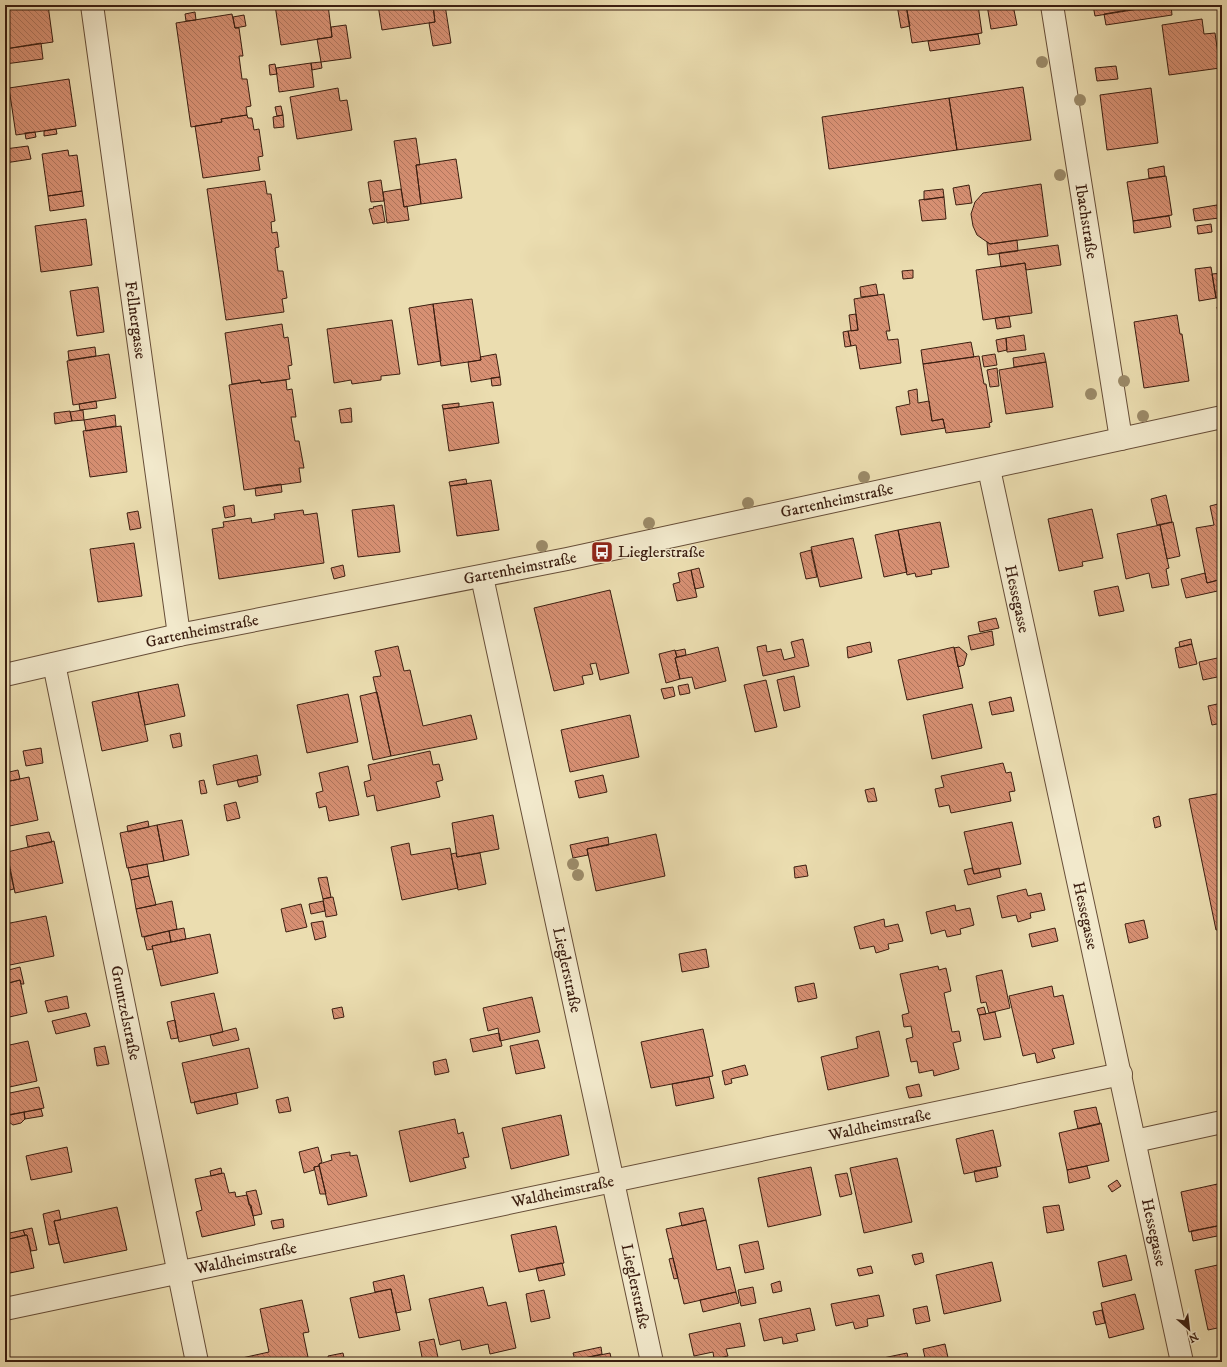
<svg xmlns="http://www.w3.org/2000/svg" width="1227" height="1367" viewBox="0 0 1227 1367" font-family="'IM FELL DW Pica',serif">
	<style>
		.building { fill: url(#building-back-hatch); stroke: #3b1e10 }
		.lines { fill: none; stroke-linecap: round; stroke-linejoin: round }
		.minor-casing { stroke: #674e38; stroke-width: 24 }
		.minor { stroke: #f2e9cc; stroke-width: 22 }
		.tree { fill: #9b8a68 }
		.labels { text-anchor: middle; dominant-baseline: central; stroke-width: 3; stroke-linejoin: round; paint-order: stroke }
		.street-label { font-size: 16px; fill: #3b1e10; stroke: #f2e9cc }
		.poi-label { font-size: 16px; fill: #3b1e10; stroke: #f2e9cc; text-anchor: start }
	</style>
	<defs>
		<pattern id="building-back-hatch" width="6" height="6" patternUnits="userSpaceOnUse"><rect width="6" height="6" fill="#d79073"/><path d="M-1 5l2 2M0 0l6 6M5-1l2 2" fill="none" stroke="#b0755d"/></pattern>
	</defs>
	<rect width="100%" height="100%" fill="#ebddb0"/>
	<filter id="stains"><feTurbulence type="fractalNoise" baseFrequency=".005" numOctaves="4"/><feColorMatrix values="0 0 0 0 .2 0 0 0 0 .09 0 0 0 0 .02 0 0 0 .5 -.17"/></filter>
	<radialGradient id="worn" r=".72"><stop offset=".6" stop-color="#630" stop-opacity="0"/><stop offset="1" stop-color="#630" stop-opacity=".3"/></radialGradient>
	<path class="building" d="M5,5H48L53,42L5,49Z
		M275,5H328L332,37L281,45Z
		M378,5H433L435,22L382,30Z
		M433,5H445L451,43L433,46L429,23L435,22Z
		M897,5H906L910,26L901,28Z
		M906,5H978L982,33L912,43Z
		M987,5H1013L1017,25L991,29Z
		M1093,5H1157V6L1095,16Z
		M1157,5H1171L1172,15L1106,25L1104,14Z
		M195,12L196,20L186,21L185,14Z
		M232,14L235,28H239L243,56H239L242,79H247L251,106L246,107L247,115L221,119L222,122L191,127L176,23Z
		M244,15L246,26L235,28L233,17Z
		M1202,19L1204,34L1215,33L1220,68L1169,75L1162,25Z
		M346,25L351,58L321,62L317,39L332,37L331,27Z
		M978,34L980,44L930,51L928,41Z
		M41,43L43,59L5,64V49Z
		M321,62L322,68L312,70L311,63Z
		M311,63L314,87L279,92L276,68Z
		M275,64L277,74L270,75L269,65Z
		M1116,66L1118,79L1097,81L1095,68Z
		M69,79L76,126L16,135L9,88Z
		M1023,87L1031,140L957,150L949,98Z
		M338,88L340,101L347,100L352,130L297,139L290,97Z
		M1151,88L1158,143L1107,150L1100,95Z
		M949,98L957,150L829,169L822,117Z
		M281,106L283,115L277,116L275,107Z
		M247,115L248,118H252L254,130L259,129L263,156L258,157L260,170L203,178L195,126L222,122L221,119Z
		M283,115L284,127L274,128L273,117Z
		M56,129L57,134L44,136V131Z
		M35,132L36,137L26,139L25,133Z
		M416,138L420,165H416L421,204L404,207L394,141Z
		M28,146L31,159L5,163V149Z
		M68,150L69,156L77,155L82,191L48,196L42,154Z
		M456,159L462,198L421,204L416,165Z
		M1164,166L1165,176L1149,178L1148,169Z
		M1166,176L1172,215L1133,221L1127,182Z
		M381,180L384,201L371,202L368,182Z
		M265,181L267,194H271L275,221L271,222L272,233L277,232L279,247L275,248L278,271H283L287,298L282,299L284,312L226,320L207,189Z
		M1041,184L1048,236L990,244L977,235L973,226L971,214L975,202L983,193Z
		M969,185L972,203L956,205L953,188Z
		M401,189L404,207L407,206L409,220L387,223L383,192Z
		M943,189L944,197L924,200V191Z
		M82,191L84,206L50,211L48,196Z
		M944,197L946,219L922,221L919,200Z
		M382,205L385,222L373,224L369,209L374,208L373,207Z
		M1217,205L1219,218L1195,221L1193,209Z
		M1169,216L1171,227L1134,233L1133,221Z
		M86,219L92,265L41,272L35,226Z
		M1211,224L1212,232L1198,234L1197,226Z
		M1017,240L1018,251L988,255L987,242L990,244Z
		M1058,245L1061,265L1026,270L1025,263L1001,267L999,253Z
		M1025,263L1032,313L983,320L976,270Z
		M1211,267L1216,298L1199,301L1195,269Z
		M913,270V278L903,279L902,271Z
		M1222,273V297L1216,298L1212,274Z
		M876,284L878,295L861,297L860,287Z
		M98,287L104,332L77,336L70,291Z
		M884,294L890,331H886L888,340L898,339L901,363L860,369L856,345L851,346L848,331L858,330L854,299Z
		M472,299L481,360L441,366L433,304Z
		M433,304L441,361L418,365L409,308Z
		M1222,306V318H1219L1217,307Z
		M856,314L858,330L851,331L849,315Z
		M1177,315L1180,334H1182L1189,381L1144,388L1134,322Z
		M1009,316L1011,327L997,329L995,318Z
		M392,320L400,374L381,376V380L352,384L351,380L334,383L327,329Z
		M282,324L284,338L288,337L292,365L288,366L290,379L261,383L260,380L232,384L225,333Z
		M848,331L851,346L845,347L843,332Z
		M1024,335L1026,350L1007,352L1006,338Z
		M1006,338L1007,350L998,352L996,340Z
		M971,342L974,357L923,364L921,350Z
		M95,347L96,356L69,360L68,351Z
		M1044,353L1046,362L1014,367L1013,358Z
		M109,354L116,398L73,405L67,361Z
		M496,354L500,377L471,382L468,362L481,360L480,357Z
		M995,354L997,365L984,367L982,356Z
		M979,356L984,384H986L992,422L989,423L990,427L946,433L943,419L932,421L923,364Z
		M1046,362L1053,407L1006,414L999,370Z
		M997,368L999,386L990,387L987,370Z
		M500,377L501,385L492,386L491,378Z
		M260,380L261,383L286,380L287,390L292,389L296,417H291L295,441H299L304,468H299L301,482L244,490L229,385Z
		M917,389L918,403L929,401L932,421L943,419L945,428L901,435L896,407L910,404L908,391Z
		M96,401L97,408L80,410L79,404Z
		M493,402L499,443L449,451L443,409Z
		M459,403V407L443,409L442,405Z
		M351,408L352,422L341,423L339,410Z
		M83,410L84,420L72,421L70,412Z
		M70,411L72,421L55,424L54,413Z
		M115,415L116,426L86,431L84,420Z
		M121,426L127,472L90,477L83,431Z
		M466,479L467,484L450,486L449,482Z
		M491,480L499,530L457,536L450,486Z
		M281,484L282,492L256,496L255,488Z
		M1166,495L1172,522L1157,525L1151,499Z
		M1222,503V579L1207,583L1196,528L1214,525L1210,506Z
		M234,505L235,516L225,518L223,507Z
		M394,505L400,552L358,557L352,510Z
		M1092,509L1103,558L1082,562L1083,566L1059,571L1048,519Z
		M303,510L304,515L317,513L324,563L219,579L212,529L224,527L223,522L251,518L252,523L275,519L274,514Z
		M138,511L141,528L130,530L127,513Z
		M940,522L949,567L931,570L932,574L916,577L915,573L907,575L898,530Z
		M1173,522L1180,556L1167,559L1160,525Z
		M1160,525L1169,568L1166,569L1169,585L1152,588L1149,573L1126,579L1117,534Z
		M898,530L907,572L884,577L875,535Z
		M853,538L862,578L820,587L811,547Z
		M134,543L142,596L98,602L90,549Z
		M811,550L817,577L806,579L800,553Z
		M343,565L345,576L334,579L331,568Z
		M699,568L704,587L695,589L691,570Z
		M691,570L697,597L677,601L673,584L680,582L678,573Z
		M1205,573L1207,583L1222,579V590L1186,598L1181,579Z
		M1118,586L1124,611L1099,616L1094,591Z
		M610,590L629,673L600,680L596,663L590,664L593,674L582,676L584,684L554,691L534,608Z
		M996,618L999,628L980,632L978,622Z
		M992,631L994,645L971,650L968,636Z
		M803,639L809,666L763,676L757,647L766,645L767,652L781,649L784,660L795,657L791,642Z
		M1191,639L1192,644L1180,647L1179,642Z
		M870,642L872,652L848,658L847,647Z
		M1192,644L1197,664L1179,668L1175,648Z
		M398,646L404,671L410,670L423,726L471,715L477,739L391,756L373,677L381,676L375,651Z
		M718,647L726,681L695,689L692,677L680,679L675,658Z
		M954,647L963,688L907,700L898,660Z
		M959,647L967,654L964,665L958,667L954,648Z
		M685,649L686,655L677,657L675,651Z
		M675,650L677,657L675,658L680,679L666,683L659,654Z
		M1222,657V676L1203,680L1199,662Z
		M794,676L800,707L784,711L777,680Z
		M766,680L777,727L755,732L744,685Z
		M178,684L185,716L145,725L138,692Z
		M688,684L690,693L680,695L678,686Z
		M673,687L675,696L664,699L661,689Z
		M138,692L148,741L102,751L92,702Z
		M377,692L391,756L373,760L360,696Z
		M348,694L358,742L307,753L297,705Z
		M1011,697L1014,711L992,715L989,702Z
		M1222,703V723L1212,725L1208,706Z
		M972,704L982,748L932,759L923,715Z
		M630,715L639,757L570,772L561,730Z
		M180,733L182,746L173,748L170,735Z
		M41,748L43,763L26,766L23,751Z
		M430,751L433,765L439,764L443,780L436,782L440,797L377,811L374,795L367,797L364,782L371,780L368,765Z
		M257,755L261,775L217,785L213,765Z
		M5,762H7L9,772L5,773Z
		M1003,763L1006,773L1011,772L1015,791L1009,792L1011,801L951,813L949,805L939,807L935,789L944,787L941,776Z
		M348,766L359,815L329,821L326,806L319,808L316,793L323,791L319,773Z
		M18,770L20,779L5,782V773Z
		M603,775L607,792L579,798L575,781Z
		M257,776L258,782L239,787L237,780Z
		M29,777L38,820L5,827V782Z
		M204,780L207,793L201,794L199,781Z
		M874,788L877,801L868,802L865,790Z
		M1222,793V929L1216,930L1189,799Z
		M236,802L240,818L227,821L224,805Z
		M493,815L499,849L457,857L452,823Z
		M1159,816L1161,826L1155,828L1153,818Z
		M182,820L189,855L164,861L157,825Z
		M148,821L149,827L128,832L127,826Z
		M1012,822L1021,864L974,874L964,832Z
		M157,825L164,861L127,868L120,833Z
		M49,832L52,842L28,847L26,836Z
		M656,834L665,876L596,891L587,849Z
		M608,837L609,845L587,849L588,855L573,858L570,845Z
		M54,841L63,883L15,893L7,852Z
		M409,843L411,855L450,848L458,888L402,900L391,847Z
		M456,853L457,857L480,853L486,884L458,890L451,854Z
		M147,864L149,876L131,880L128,868Z
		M806,865L808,876L795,878L794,867Z
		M972,868L974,874L999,868L1001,877L968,885L964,870Z
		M10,871L14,889L10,890L6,873Z
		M149,876L156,905L136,909L131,880Z
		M327,877L331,897L323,899L318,878Z
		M1026,889L1028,896L1041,893L1045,910L1030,913L1031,918L1018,922L1016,915L1002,918L997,896Z
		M333,897L337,915L326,917L323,899Z
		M172,901L177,929L142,937L136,909Z
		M323,901L325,911L311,914L309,904Z
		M301,904L307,927L286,932L281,909Z
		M955,905L956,911L970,908L974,925L960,929L961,934L947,937L945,930L931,934L926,912Z
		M46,916L54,956L5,966V924Z
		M884,919L885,927L898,924L903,941L888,944L889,949L876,953L874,946L860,949L854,927Z
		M1144,920L1148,938L1129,943L1125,924Z
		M323,921L326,937L315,940L311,923Z
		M184,928L186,939L171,942L169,931Z
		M1055,928L1058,941L1032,947L1029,934Z
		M169,931L171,942L152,946L153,949L147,950L144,937Z
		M210,934L218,973L161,986L152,946Z
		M706,949L709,967L682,972L679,954Z
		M938,966L939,970L946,968L951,991L944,993L952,1032L959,1031L961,1041L953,1043L959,1069L934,1076L933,1070L919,1073L917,1061L911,1062L906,1039L913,1037L911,1026L904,1027L902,1015L909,1013L900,974Z
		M20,967L24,984H21L20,980L5,984V971Z
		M1002,970L1010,1008L989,1013L986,1002L981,1003L976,976Z
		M20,980L27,1013L5,1018V984Z
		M814,983L817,998L798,1002L795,987Z
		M1052,986L1054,997L1063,995L1074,1044L1052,1049L1055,1058L1037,1063L1035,1053L1023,1056L1009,996Z
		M214,993L223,1032L179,1042L171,1002Z
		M67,996L69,1008L48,1012L45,1001Z
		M532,997L540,1032L500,1041L498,1028L488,1031L483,1008Z
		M342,1007L344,1017L334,1019L332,1009Z
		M984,1007L986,1014L979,1015L977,1009Z
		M995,1012L1001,1037L984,1040L979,1015Z
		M86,1013L90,1026L56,1034L52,1021Z
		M175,1020L178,1038L171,1039L167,1022Z
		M236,1028L239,1040L213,1046L210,1035Z
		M703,1029L713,1076L651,1088L641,1042Z
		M879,1031L889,1076L828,1090L821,1057L858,1048L856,1037Z
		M499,1033L502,1046L473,1052L470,1039Z
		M538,1040L545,1068L516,1074L510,1046Z
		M28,1041L37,1081L5,1088V1046Z
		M105,1046L109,1064L97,1066L94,1048Z
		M249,1048L258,1088L191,1103L182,1063Z
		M446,1059L449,1072L435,1075L433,1062Z
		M745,1065L748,1075L731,1079L732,1083L725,1085L722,1071Z
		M709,1077L714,1098L676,1106L672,1084Z
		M919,1084L922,1096L909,1098L906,1087Z
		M39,1087L44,1108L5,1116V1094Z
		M236,1093L238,1104L197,1114L194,1102Z
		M288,1097L291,1111L279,1113L276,1100Z
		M1096,1107L1100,1124L1078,1129L1074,1111Z
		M41,1109L43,1116L25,1119L24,1112Z
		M24,1112L25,1119L21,1123L13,1125L9,1122L7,1115Z
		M561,1115L569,1155L511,1169L502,1128Z
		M455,1119L458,1134L463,1132L469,1157L463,1158L466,1168L410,1182L399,1131Z
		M1101,1123L1109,1161L1067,1170L1059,1133Z
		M993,1130L1001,1166L964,1174L956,1139Z
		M67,1147L72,1172L31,1180L26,1156Z
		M318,1147L322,1162L319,1164V1166L314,1167V1170L304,1173L299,1152Z
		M350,1152V1156L357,1155L367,1196L328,1205L319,1164L332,1160L331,1155Z
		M897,1158L912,1222L864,1233L850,1168Z
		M319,1166L326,1194H320L314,1167Z
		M1087,1166L1090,1178L1069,1183L1067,1170Z
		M811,1167L821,1215L768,1227L758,1178Z
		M996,1167L998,1177L976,1182L974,1171Z
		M221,1168L222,1173L211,1176L210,1171Z
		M224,1173L229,1193L235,1192L236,1197L247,1195L249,1205H251L255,1225L202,1237L196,1212L202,1210L195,1179Z
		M847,1173L852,1194L840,1197L835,1175Z
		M1117,1180L1121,1186L1112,1192L1108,1186Z
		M1222,1183V1225L1189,1232L1181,1192Z
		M256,1190L262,1214L253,1216L246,1192Z
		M1059,1205L1064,1230L1047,1233L1043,1207Z
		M117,1207L127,1250L64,1263L54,1221Z
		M703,1208L706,1220L682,1226L679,1213Z
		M59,1210L61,1220L54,1221L59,1243L49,1245L43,1214Z
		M283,1219L284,1227L273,1229L271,1221Z
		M706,1220L717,1270L730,1267L736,1292L684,1304L666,1229Z
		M1222,1225V1235L1193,1241L1191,1231Z
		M556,1226L564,1263L519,1272L511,1235Z
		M32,1228L37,1250L31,1251L27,1235H25L23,1230Z
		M23,1230L25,1235L5,1240V1234Z
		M27,1235L34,1268L5,1274V1240Z
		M758,1241L764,1269L745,1273L739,1245Z
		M922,1253L924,1262L915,1265L912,1255Z
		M1126,1255L1132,1280L1103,1287L1098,1262Z
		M673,1258L678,1278L674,1279L669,1259Z
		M992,1262L1001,1301L944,1314L936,1275Z
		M562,1263L565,1275L539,1281L536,1268Z
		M1222,1264V1327L1208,1330L1195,1270Z
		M871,1266L873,1273L859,1276L857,1269Z
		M404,1275L411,1310L396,1313L391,1289L375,1292L373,1282Z
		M780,1281L782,1291L773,1293L771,1284Z
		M483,1287L488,1306L506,1302L516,1348L490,1354L488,1344L462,1350L460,1340L440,1345L429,1299Z
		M753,1287L756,1303L741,1306L738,1290Z
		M391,1289L400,1330L359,1338L350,1298Z
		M544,1290L550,1318L531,1322L526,1294Z
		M736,1292L739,1303L703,1312L700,1300Z
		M1135,1294L1144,1329L1109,1338L1101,1303Z
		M879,1295L884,1316L867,1319L868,1326L855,1329L853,1322L836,1326L831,1304Z
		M302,1300L309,1332L303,1333L309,1362H243L242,1358L269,1352L260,1309Z
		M927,1306L930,1321L916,1324L913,1309Z
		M810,1308L815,1330L796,1334L798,1341L783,1344L782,1337L764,1341L759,1319Z
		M1102,1310L1105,1323L1096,1325L1093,1312Z
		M740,1323L745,1346L726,1349L728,1356L714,1359L713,1352L694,1356L689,1334Z
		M434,1339L439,1362H423L419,1342Z
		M945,1344L949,1362H926L923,1349Z
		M601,1347L602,1354L575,1360L573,1353Z
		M343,1353L345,1362H329L328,1356Z
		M610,1353L612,1362H575V1360Z
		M907,1353L909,1362H864Z
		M1119,1358L1120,1362H1098Z"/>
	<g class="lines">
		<g class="minor-casing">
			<g id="minor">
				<path id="s1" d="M92,5L179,635"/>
				<path id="s2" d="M1052,5L1121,439"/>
				<path id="s3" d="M989,469L1182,1362"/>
				<path id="s4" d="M482,577L652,1362"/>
				<path id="s5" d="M54,664L197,1362"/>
				<path id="s6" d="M5,675L179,635L567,559L1222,417"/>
				<path d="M1135,1141L1222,1122"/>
				<path id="s7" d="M5,1309L1121,1074"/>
			</g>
		</g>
		<use href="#minor" class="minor"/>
	</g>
	<g class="tree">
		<circle cx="1042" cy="62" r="6"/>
		<circle cx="1080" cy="100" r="6"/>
		<circle cx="1060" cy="175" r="6"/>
		<circle cx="1124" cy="381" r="6"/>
		<circle cx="1091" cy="394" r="6"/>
		<circle cx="1143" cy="416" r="6"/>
		<circle cx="864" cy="477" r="6"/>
		<circle cx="748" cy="503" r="6"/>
		<circle cx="649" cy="523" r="6"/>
		<circle cx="542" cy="546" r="6"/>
		<circle cx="573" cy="864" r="6"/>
		<circle cx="578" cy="875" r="6"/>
	</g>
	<defs>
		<g id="bus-square" transform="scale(1.15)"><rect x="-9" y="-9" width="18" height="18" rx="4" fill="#8f2418" stroke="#f2e9cc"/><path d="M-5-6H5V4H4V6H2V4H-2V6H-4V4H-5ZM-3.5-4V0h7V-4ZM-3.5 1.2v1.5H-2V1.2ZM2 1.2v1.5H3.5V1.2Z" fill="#fff"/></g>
	</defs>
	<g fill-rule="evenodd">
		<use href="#bus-square" x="602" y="552"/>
	</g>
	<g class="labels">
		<g class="street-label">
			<text stroke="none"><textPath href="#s2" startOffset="219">Ibachstraße</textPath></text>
			<text stroke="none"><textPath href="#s1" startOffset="318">Fellnergasse</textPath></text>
			<text stroke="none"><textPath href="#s6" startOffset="850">Gartenheimstraße</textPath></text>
			<text stroke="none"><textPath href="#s6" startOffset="526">Gartenheimstraße</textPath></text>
			<text stroke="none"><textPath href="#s3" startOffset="133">Hessegasse</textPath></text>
			<text stroke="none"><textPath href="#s6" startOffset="202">Gartenheimstraße</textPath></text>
			<text stroke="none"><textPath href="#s3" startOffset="457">Hessegasse</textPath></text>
			<text stroke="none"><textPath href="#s4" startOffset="402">Lieglerstraße</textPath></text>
			<text stroke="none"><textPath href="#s5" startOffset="356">Gruntzelstraße</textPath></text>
			<text stroke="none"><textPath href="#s7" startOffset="894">Waldheimstraße</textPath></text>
			<text stroke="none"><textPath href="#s7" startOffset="570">Waldheimstraße</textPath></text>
			<text stroke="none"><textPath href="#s3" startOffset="781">Hessegasse</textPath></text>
			<text stroke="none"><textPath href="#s7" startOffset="246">Waldheimstraße</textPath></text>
			<text stroke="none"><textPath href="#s4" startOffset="726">Lieglerstraße</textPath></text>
		</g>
		<g class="poi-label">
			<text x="618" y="552">Lieglerstraße</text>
		</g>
	</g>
	<rect width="1227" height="1367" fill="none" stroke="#ebddb0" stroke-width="20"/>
	<rect x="6" y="6" width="1215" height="1355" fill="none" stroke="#3b1e10" stroke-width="2"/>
	<rect x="10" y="10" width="1207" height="1347" fill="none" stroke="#3b1e10"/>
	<g transform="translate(1189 1329) rotate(152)" stroke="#f2e9cc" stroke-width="3" paint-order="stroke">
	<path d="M0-3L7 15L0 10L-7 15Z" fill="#3b1e10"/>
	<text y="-6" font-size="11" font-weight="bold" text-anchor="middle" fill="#3b1e10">N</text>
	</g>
	<rect width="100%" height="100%" filter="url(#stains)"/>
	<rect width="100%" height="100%" fill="url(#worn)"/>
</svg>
